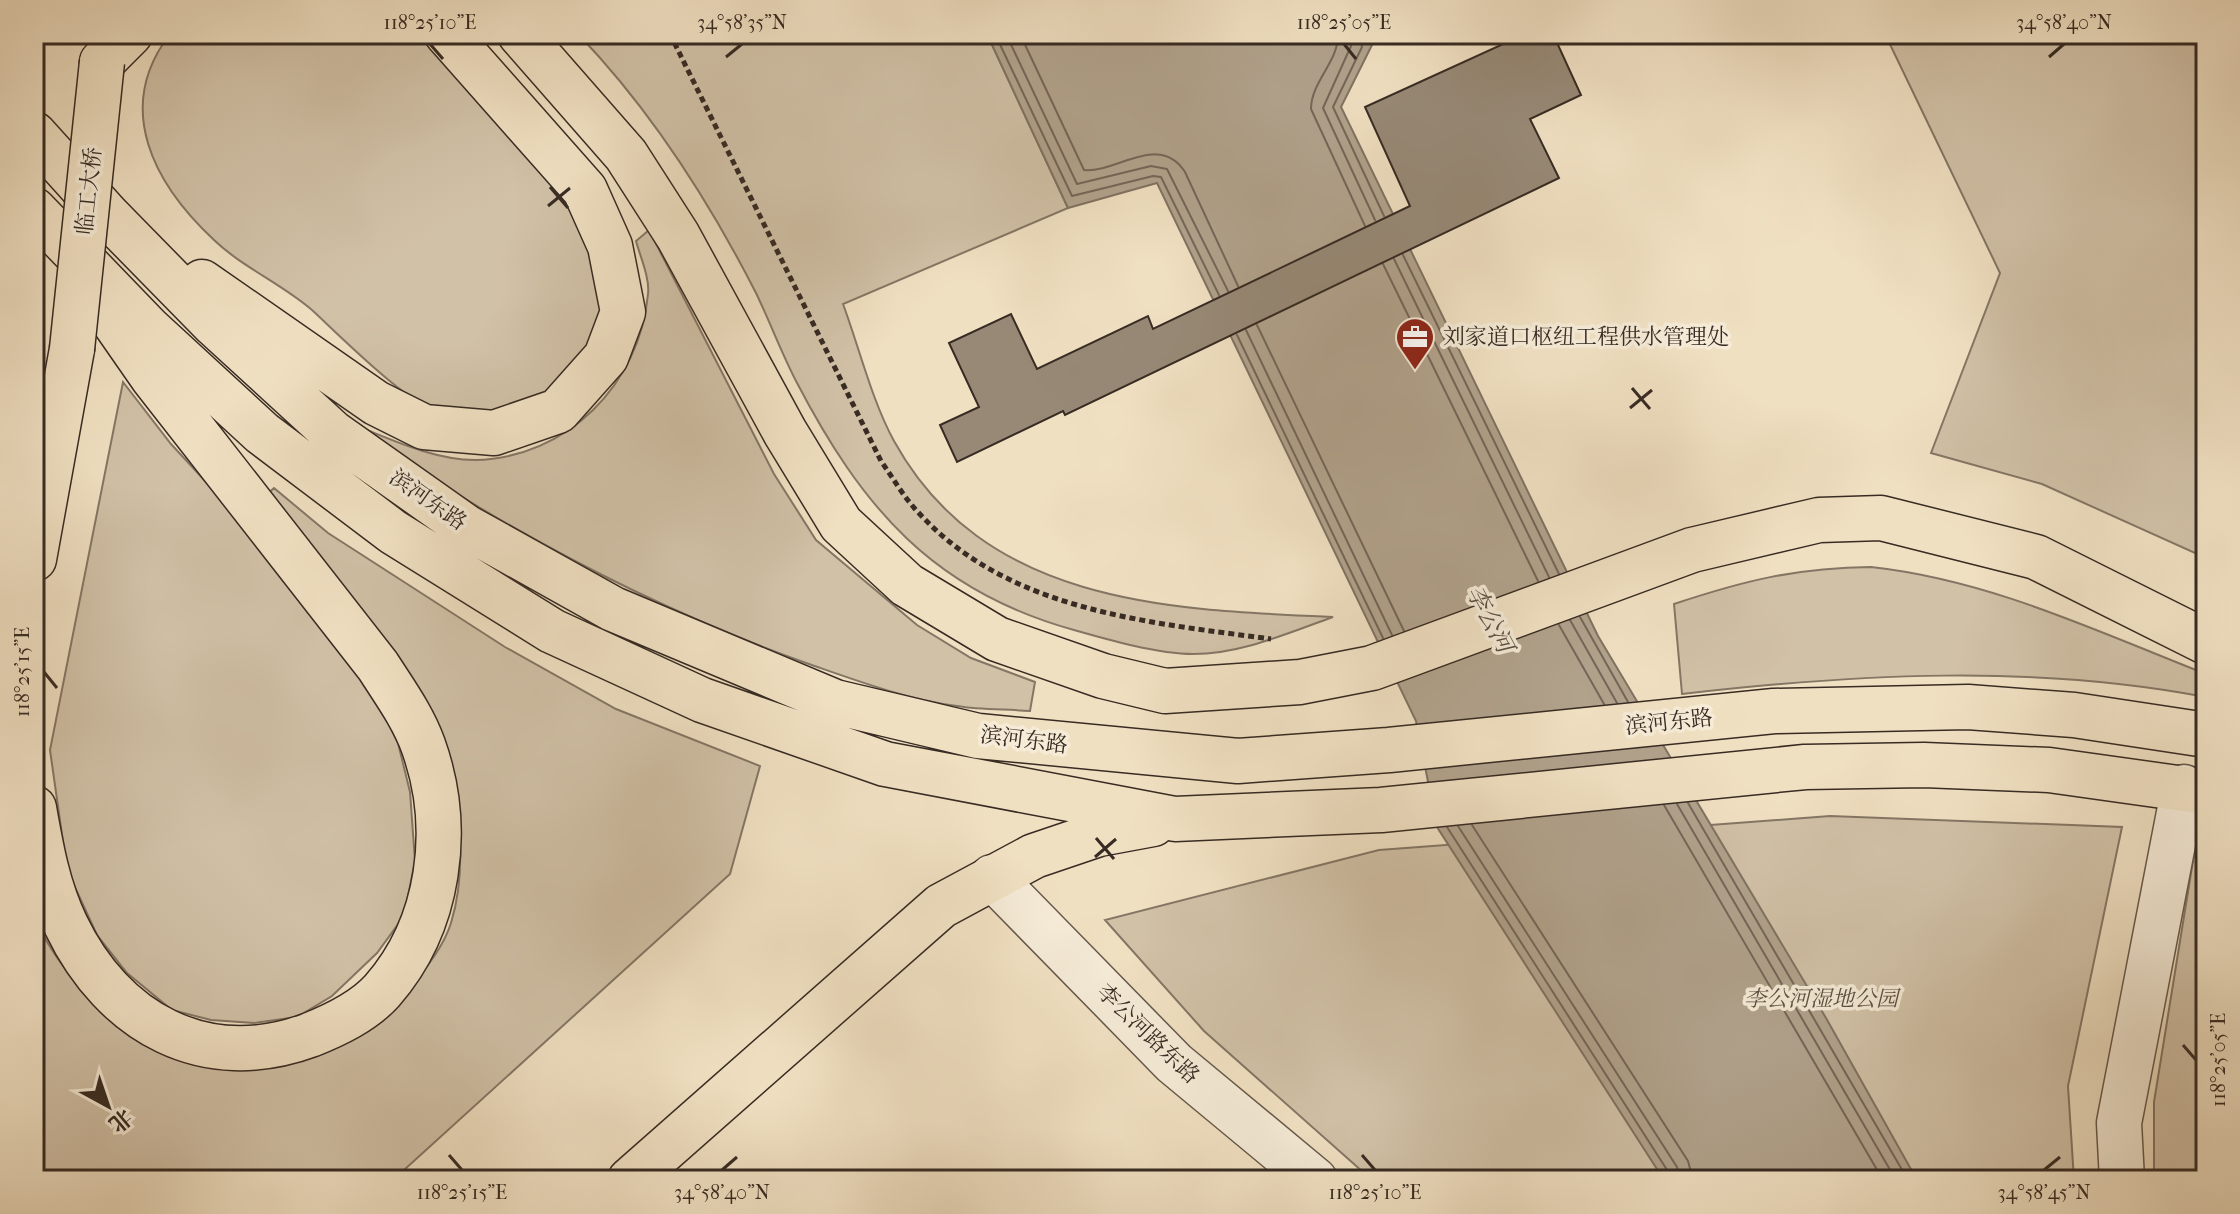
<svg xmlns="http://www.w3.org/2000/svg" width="2240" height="1214" viewBox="0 0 2240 1214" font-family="'IM FELL French Canon','Noto Serif SC',serif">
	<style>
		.green { fill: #d1c1a7; stroke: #847665; stroke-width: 2 }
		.water { fill: #b1a28c; stroke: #807262; stroke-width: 2 }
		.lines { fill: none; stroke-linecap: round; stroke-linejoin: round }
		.shore { stroke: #746658; stroke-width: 2 }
		.building { fill: #978976; stroke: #372b23; stroke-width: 2 }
		.minor-casing { stroke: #65584b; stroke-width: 47 }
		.major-casing { stroke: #372b23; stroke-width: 47 }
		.path { stroke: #372b23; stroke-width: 5; stroke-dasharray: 6 4; stroke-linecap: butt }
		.minor { stroke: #f5ebd7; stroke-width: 44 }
		.major { stroke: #f0e0c2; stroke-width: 44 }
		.major-bridge-casing { stroke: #372b23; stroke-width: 47; stroke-linecap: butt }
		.major-bridge { stroke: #f0e0c2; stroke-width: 44 }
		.ticks { fill: none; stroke: #372b23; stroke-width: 3 }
		.labels { text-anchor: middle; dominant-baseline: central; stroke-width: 7; stroke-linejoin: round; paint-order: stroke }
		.street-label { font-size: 22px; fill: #372b23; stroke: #f5ebd7 }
		.poi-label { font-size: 22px; fill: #372b23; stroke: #f5ebd7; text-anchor: start }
		.park-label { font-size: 22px; font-style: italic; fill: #5e5044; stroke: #f5ebd7 }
		.water-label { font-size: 24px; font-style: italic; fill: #5c4f42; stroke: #f5ebd7 }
		.neatline { fill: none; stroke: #372b23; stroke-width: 3 }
		.ticks-label { font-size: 20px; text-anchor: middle; fill: #372b23 }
	</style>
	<rect width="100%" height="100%" fill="#f0e0c2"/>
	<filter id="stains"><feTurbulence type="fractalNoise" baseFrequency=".0025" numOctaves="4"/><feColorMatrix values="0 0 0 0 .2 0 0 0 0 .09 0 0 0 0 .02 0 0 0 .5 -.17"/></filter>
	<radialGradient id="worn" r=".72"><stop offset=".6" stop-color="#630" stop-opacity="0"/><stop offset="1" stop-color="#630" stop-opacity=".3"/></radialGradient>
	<path class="green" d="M170,34H424C489,100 599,211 601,307C602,332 579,364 562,380C535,405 510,410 474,412C465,413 453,416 444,414C412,409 338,334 312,310C282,284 242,267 214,240C154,184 113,108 170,34Z
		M578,34H987L1068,208L843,304C859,347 872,401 894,441C984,604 1167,610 1333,617C1288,633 1241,654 1193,654C1158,654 1109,640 1074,630C933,591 862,508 796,381C781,352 770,322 756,293C709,201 650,109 578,34Z
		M1885,34H2206V558L2042,484L1931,453L2000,273Z
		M649,230L774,474L816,540L917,625L971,658L1035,682L1030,711C1006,709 981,710 957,706C905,699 855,680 806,663C642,604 489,521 347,422C387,437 431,460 475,460C567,458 640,384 648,294C650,278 640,256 636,241Z
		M123,382L171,444L242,521L371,687L398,743L410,792L415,861L404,916L377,953L332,996L297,1017L254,1023L211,1020L172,1010L127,973L97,935L67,870L50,750Z
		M274,488L328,533L505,647L616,709L760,766L730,874L393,1180H34V912C44,946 70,977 94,1002C117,1025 142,1045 173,1057C215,1074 293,1069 333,1049C360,1036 384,1015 404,993C422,974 443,949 451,923C466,875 461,822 451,773L264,497Z
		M1871,567C1990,580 2096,631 2206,674V697C2034,664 1855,674 1682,694L1674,604C1746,580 1796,568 1871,567Z
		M1830,816L2122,827L2068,1086L2074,1180H1372L1204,1031L1105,920L1379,850Z
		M2197,836L2206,838V1180H2154V1102Z"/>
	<path class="water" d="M987,34H1367L1372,45L1341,107L1598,636L1826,1018L1917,1180H1664L1437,827L1416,721L1157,183L1068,208Z"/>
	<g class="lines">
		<path class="shore" d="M995,34L1072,196L1153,176L1161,177L1219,295
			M1006,34L1077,184L1151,166L1167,169L1228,291
			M1020,34L1084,170C1117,173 1160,132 1185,172L1238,286
			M1338,34C1339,61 1311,82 1311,109L1365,226
			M1350,34L1351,46L1323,108L1375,220
			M1360,34L1362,47L1333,107L1384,216
			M1403,255L1559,574
			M1394,259L1549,577
			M1383,264L1538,581
			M1257,325L1404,631
			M1246,330L1392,635
			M1237,335L1383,638
			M1580,617L1628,702
			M1570,620L1617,703
			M1559,625L1604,704
			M1688,803L1908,1180
			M1677,804L1896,1180
			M1664,805L1883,1180
			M1472,825L1688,1161L1693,1180
			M1458,826L1677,1167L1680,1180
			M1447,827L1669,1173L1670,1180"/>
	</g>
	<path class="building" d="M1525,34H1553L1581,95L1530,119L1559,178L1065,415L1063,411L957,462L940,425L979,407L949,343L1011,314L1037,369L1148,316L1153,329L1410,206L1365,107Z"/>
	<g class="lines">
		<g class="minor-casing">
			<path id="minor" d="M992,877L1174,1063L1315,1180
				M2122,1180L2119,1123L2184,787"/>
		</g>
		<g class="major-casing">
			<path id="major" d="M520,34L626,155L678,236L785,432L841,524L907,585L997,639L1103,676L1165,691L1300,682L1372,668L1692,550L1819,520L1881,518L2036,557L2206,642
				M102,62L130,34
				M34,134L108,216L214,324L333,433L466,527L613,609L835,702L978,736L1238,761L1389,750L1774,711L1968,707L2074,715L2206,735
				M34,210L149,329L262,433L393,532L552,631L702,700L885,764L1175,819L1381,810L1805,767L1924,765L2049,770L2206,792
				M202,282L376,403L424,427L494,433L558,411L606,357L623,312L610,246L585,190L447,34
				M34,559L72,349
				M34,808C41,848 48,888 66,925C113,1023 205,1074 310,1035C335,1025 363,1012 382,991C440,925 453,828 423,745C413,717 394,691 378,666L153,378L112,319
				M630,1180L941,906L1034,856L1099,834L1153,824"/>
		</g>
		<path class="path" d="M670,34L881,461C893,478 903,496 917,511C1007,611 1146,622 1271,639"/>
		<use href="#minor" class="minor"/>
		<use href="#major" class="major"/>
		<g class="major-bridge-casing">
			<path id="major-bridge" d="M72,349L102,62"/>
		</g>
		<use href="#major-bridge" class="major-bridge"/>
	</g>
	<path class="ticks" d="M430,44L443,59M1344,44L1356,59M726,57L742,44M2049,57L2064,44M550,187L568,208M548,206L570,188M1632,388L1650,409M1630,408L1652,390M44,672L57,688M1096,838L1114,859M1095,857L1116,839M2183,1045L2196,1060M449,1155L462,1170M1362,1155L1375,1170M722,1170L737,1157M2044,1170L2060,1157"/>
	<defs>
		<g id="office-pin" transform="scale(2)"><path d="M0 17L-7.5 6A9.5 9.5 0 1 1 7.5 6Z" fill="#8f2418" stroke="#f5ebd7"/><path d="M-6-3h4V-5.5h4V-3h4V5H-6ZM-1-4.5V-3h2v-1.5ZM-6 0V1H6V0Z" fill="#fff"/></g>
	</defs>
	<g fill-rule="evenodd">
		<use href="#office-pin" x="1415" y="337"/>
	</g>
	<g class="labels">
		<g class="street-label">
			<text transform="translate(89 191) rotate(-84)">临工大桥</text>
			<text transform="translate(428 500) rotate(35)">滨河东路</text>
			<text transform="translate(1669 722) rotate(-6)">滨河东路</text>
			<text transform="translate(1024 740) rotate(7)">滨河东路</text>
			<text transform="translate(1148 1034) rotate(44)">李公河路东路</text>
		</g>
		<g class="poi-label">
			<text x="1443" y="337">刘家道口枢纽工程供水管理处</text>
		</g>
		<g class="park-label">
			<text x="1821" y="999">李公河湿地公园</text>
		</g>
		<g class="water-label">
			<text transform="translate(1490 619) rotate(62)">李公河</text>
		</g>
	</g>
	<rect width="2240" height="1214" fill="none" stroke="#f0e0c2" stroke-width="88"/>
	<g transform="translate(108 1106) rotate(140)" stroke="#f5ebd7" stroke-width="6" paint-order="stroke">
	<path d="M0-6L14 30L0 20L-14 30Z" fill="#372b23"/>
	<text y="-12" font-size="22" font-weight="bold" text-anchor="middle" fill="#372b23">北</text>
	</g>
	<rect x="44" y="44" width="2152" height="1126" class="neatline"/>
	<g class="ticks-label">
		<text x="430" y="29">118°25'10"E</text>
		<text x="742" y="29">34°58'35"N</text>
		<text x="1344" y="29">118°25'05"E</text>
		<text x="2064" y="29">34°58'40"N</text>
		<text transform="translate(22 672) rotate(-90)" y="7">118°25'15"E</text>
		<text transform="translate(2218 1060) rotate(-90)" y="7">118°25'05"E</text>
		<text x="462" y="1199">118°25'15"E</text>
		<text x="722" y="1199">34°58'40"N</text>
		<text x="1375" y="1199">118°25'10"E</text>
		<text x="2044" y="1199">34°58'45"N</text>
	</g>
	<rect width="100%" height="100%" filter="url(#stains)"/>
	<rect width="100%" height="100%" fill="url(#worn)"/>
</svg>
